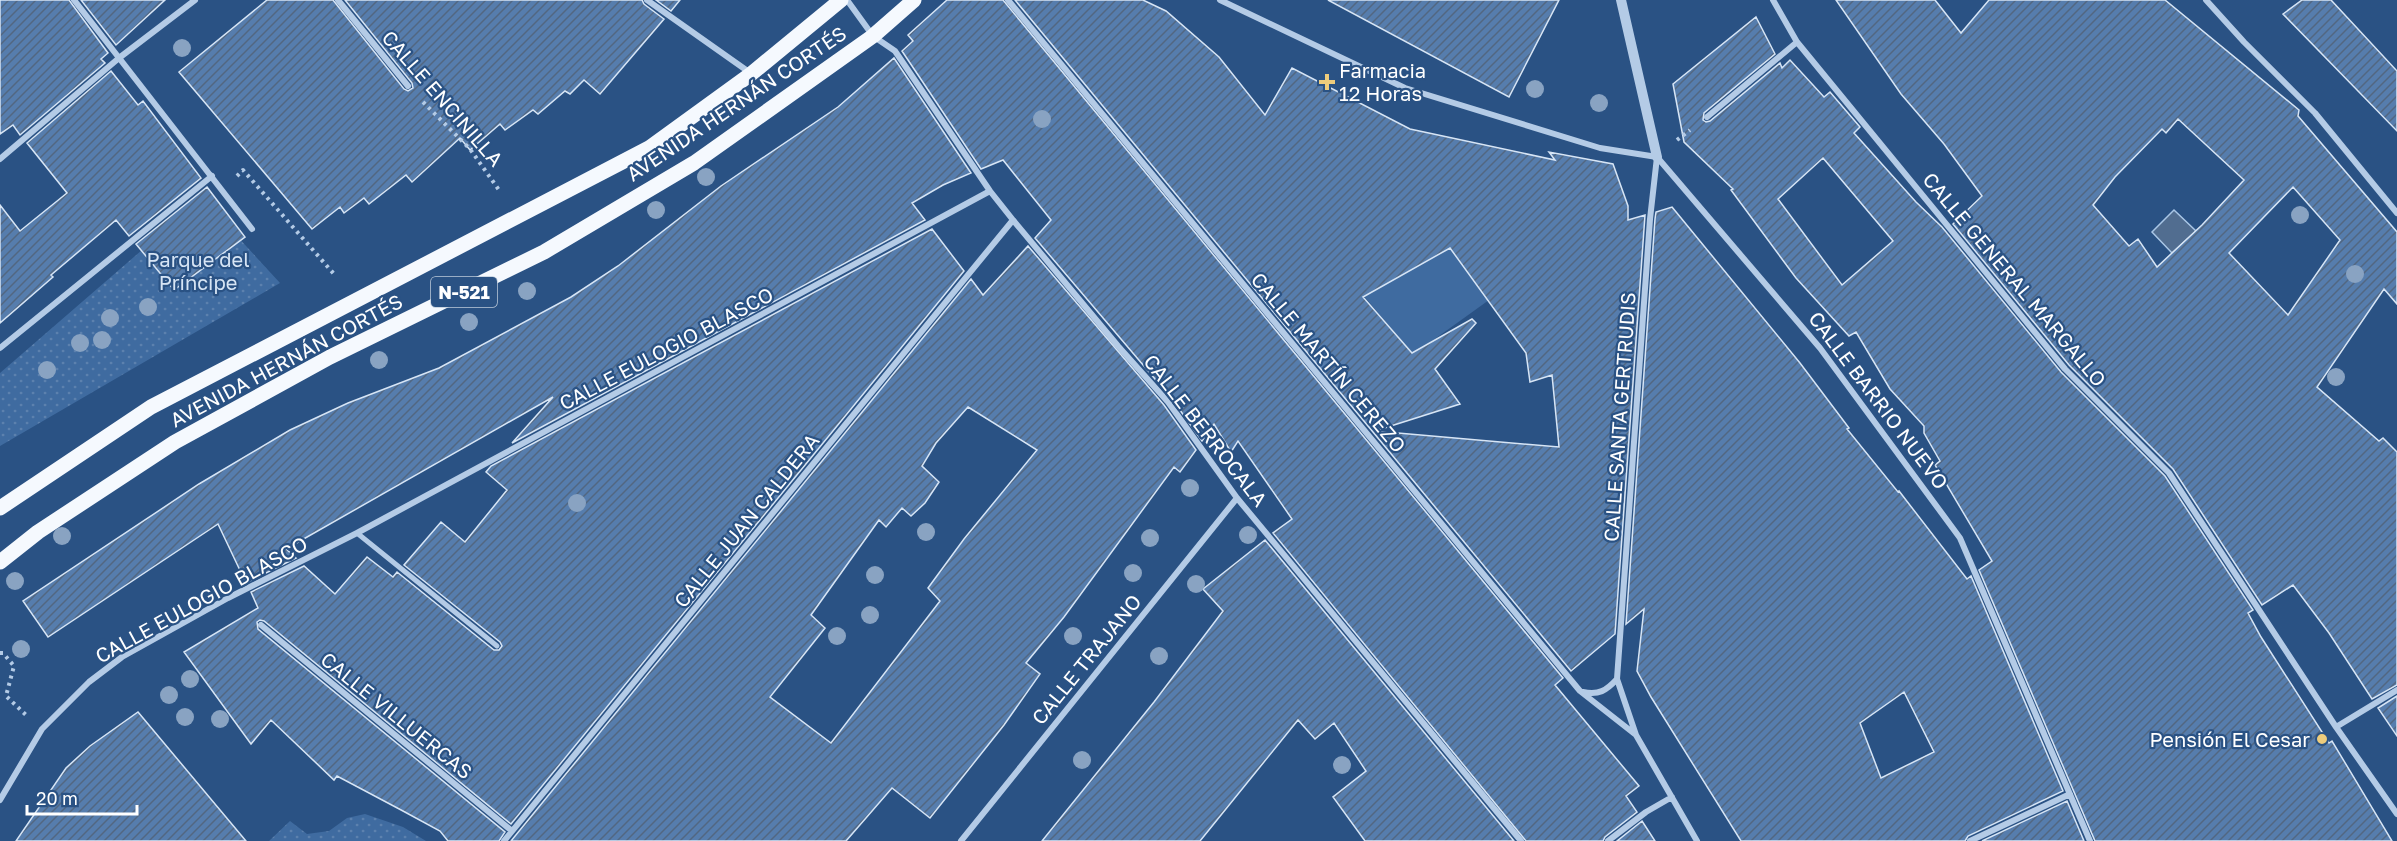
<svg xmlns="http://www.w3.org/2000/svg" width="2397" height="841" viewBox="0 0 2397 841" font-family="'Golos Text',sans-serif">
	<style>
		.grass { fill: url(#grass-dots) }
		.garden { fill: #3f6ba0 }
		.water { fill: #516d90; stroke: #a9c6e6; stroke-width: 1.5 }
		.building { fill: url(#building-hatch); stroke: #d7e5f5; stroke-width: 1.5; fill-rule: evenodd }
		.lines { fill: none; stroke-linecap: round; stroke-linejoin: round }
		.path { stroke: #b4cbe6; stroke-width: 4; stroke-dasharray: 3 4.5; stroke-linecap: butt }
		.pedestrian { stroke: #b4cbe6; stroke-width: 5 }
		.minor { stroke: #b4cbe6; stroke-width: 6 }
		.tertiary { stroke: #b4cbe6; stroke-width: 10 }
		.primary { stroke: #f5f9fe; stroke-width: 15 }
		.tree { fill: #89a3c2 }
		.poi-dot { fill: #edcc7c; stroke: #2a5284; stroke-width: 2 }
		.labels { text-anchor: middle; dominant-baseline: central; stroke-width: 4.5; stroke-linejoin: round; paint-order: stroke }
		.shield { fill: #2a5284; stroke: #bfcbda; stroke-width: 1.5 }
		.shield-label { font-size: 18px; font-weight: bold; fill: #fff }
		.poi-label { font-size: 20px; fill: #fff; stroke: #2a5284; text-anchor: start }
		.street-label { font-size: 20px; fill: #fff; stroke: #2a5284 }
		.park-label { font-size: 20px; fill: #d7e5f5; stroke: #2a5284 }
	</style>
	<defs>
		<pattern id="grass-dots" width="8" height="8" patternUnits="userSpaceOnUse" patternTransform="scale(1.5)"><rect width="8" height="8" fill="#3f6ba0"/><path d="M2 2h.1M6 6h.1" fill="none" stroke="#5c81ae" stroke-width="1.8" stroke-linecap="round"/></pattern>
		<pattern id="building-hatch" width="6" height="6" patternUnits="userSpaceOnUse" patternTransform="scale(1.5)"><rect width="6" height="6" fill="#567dad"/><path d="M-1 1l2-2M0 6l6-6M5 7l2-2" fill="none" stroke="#526781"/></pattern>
	</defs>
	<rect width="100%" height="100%" fill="#2a5284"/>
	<path class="grass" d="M202,198L280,283L0,446V373Z
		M365,814L403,827L426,841H269L290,821L307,834L329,831L347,818Z"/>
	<path class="garden" d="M1450,248L1489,300L1432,341L1412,353L1364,296Z"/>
	<path class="water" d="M2174,210L2196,231L2172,253L2152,232Z"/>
	<path class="building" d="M0,0H69L108,53L101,59L105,63L20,135L13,125L0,134Z
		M81,0H165L116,45Z
		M267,0H333L404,89L408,91L413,88L412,83L345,0H642L644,4L664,19L600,94L584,80L570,94L565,91L538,114L533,110L505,130L500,124L470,150L460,138L412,182L406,175L369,204L364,198L344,213L340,207L312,229L179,72Z
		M656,0H680L671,11Z
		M947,0H1003L1563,678L1555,685L1639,786L1626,796L1637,812L1605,837L1603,841H1526L1273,533L1292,519L1238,441L1231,452L1214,424L1202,441L1172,399L1035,238L1051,220L1003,160L981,169L902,51L913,41L908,35Z
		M1015,0H1143L1166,11L1219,57L1265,115L1292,68L1410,129L1555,160L1549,152L1613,164L1628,206V220L1645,215L1615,634L1571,671ZM1450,248L1526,353L1530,382L1552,375L1559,447L1375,431L1460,404L1435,369L1476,323L1472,319L1412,353L1363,297Z
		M1328,0H1559L1509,97Z
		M1836,0H1935L1961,33L1989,0H2165L2299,110L2298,116L2397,232V304L2384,289L2317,387L2379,441L2383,438L2397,452V685L2372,699L2329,633L2293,585L2262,605L2173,469L2069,365L1953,224L1982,196L1944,144L1901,94ZM2178,119L2244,180L2202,225L2157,267L2138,239L2129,246L2093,205L2115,177L2162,129L2166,133ZM2293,187L2340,240L2288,315L2229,253Z
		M2302,0H2331L2397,71V131L2283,14Z
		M1756,17L1775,54L1704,113L1703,120L1706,122L1710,121L1780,63L1782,68L1790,60L1824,97L1830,92L1860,127L1854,133L1916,202L1942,227L2061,372L2165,476L2253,610L2248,613L2261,637L2329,743L2332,741L2392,841H2095L1979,570L1992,561L1935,465L1940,461L1924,433V426L1890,389L1856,332L1849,336L1796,278L1731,190L1733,189L1684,142L1673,84ZM1823,158L1893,241L1842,285L1778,199Z
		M894,58L971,173L943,185L912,203L925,220L512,443L553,397L286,549L296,558L246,583L218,524L48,637L23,601L199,484L290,430L348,403L439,368L571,297L618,266L721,186L838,107Z
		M111,71L138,105L143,101L201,178L129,236L116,220L51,275L53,277L0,323V205L20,231L67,193L27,143Z
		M207,187L245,237L174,290L136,244Z
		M1672,207L1800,363L1849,428L1847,429L1898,492L1899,491L1967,579L1971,576L2063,791L1968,836L1965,841H1741L1651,697L1637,671L1644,609L1626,624L1655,219L1656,212ZM1904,692L1934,752L1881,778L1860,723Z
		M932,229L964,271L511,824L264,621L260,620L257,622L258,629L505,832L499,841H448L440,831L403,811L337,776L334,780L271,720L251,744L184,652L258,608L251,592L304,566L335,594L367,557L393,577L397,572L494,650H499L502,646L500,642L404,565L441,522L465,542L507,490L486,472L491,466Z
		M1028,246L1164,405L1196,450L1180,472L1174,467L1064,617L1026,663L1040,674L1004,725L930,818L892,788L846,841H511L971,279L983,295ZM968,407L1037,450L964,539L928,588L940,601L831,743L770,697L825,628L811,615L879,520L886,527L902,508L911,516L925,503L939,482L922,466L936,443Z
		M1265,540L1514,841H1365L1333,797L1366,771L1334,723L1315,739L1298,720L1200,841H1042L1154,702L1223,611L1203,589Z
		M2397,696V736L2378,708Z
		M138,712L246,841H16L66,768L90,746Z
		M2067,801L2084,841H1982Z
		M1642,821L1655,841H1617Z"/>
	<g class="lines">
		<path class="path" d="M423,102L470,149L499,190
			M1677,140L1690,130
			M237,176L243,170L334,274
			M0,653H3L14,666L6,696L26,715"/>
		<path class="pedestrian" d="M357,533L497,646"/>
		<path class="minor" d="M74,0L252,229
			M338,0L408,86
			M647,0L749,72
			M847,0L873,36L895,51L990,191L1013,220L1118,346L1168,402L1237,498L1521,841
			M1008,0L1580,691L1636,735
			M1220,0L1405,88L1600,148L1657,157
			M1773,0L1797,42L2065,369L2169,473L2336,727L2397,814
			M2206,0L2244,42L2315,113L2397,213
			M1707,117L1797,42
			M1657,157L1820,348L1960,538L2090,841
			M1657,157L1650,219L1617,679L1636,735L1697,841
			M0,159L119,58L195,0
			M0,348L212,176
			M261,625L512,831
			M1583,692C1599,695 1606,691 1617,679
			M2336,727L2397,690
			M0,800L42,729L89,682L122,657L228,598L357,533L990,191
			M504,841L1013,220
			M961,841L1237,498
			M1608,841L1646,812L1672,797
			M1970,841L2070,794"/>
		<path class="tertiary" d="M1621,0L1657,157"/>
		<path class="primary" d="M0,508L151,407L649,148L751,74L841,0
			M0,562L38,532L175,442L330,357L544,252L694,163L873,36L914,0"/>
	</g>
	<g class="tree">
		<circle cx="182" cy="48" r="9"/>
		<circle cx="1535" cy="89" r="9"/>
		<circle cx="1599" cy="103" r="9"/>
		<circle cx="1042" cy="119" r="9"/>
		<circle cx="706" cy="177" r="9"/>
		<circle cx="656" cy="210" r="9"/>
		<circle cx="2300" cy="215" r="9"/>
		<circle cx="2355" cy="274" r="9"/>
		<circle cx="527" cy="291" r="9"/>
		<circle cx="148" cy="307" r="9"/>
		<circle cx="110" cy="318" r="9"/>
		<circle cx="469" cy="322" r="9"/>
		<circle cx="102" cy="340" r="9"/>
		<circle cx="80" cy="343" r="9"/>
		<circle cx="379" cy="360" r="9"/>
		<circle cx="47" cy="370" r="9"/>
		<circle cx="2336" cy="377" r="9"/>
		<circle cx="1190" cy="488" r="9"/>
		<circle cx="577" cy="503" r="9"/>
		<circle cx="926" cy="532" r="9"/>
		<circle cx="1248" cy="535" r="9"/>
		<circle cx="62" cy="536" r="9"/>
		<circle cx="1150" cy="538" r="9"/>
		<circle cx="1133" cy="573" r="9"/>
		<circle cx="875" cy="575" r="9"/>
		<circle cx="15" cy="581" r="9"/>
		<circle cx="1196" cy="584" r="9"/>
		<circle cx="870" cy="615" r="9"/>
		<circle cx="837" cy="636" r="9"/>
		<circle cx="1073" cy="636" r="9"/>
		<circle cx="21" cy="649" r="9"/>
		<circle cx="1159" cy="656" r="9"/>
		<circle cx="190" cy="679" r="9"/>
		<circle cx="169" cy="695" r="9"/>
		<circle cx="185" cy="717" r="9"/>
		<circle cx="220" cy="719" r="9"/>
		<circle cx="1082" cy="760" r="9"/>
		<circle cx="1342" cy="765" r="9"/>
	</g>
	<g class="poi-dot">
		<path d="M1324 73h6v6h6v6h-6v6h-6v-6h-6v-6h6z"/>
		<circle cx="2322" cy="739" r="6"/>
	</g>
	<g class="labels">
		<rect class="shield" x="431" y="277" width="66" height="30" rx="4.5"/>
		<g class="shield-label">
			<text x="464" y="292">N-521</text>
		</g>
		<g class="poi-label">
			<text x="1339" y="70">Farmacia<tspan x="1339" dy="23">12 Horas</tspan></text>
			<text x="2310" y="739" text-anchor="end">Pensión El Cesar</text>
		</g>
		<g class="street-label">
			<text transform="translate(443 98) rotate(49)">CALLE ENCINILLA</text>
			<text transform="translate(736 103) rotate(-34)">AVENIDA HERNÁN CORTÉS</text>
			<text transform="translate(2015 279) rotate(50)">CALLE GENERAL MARGALLO</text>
			<text transform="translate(666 348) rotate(-28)">CALLE EULOGIO BLASCO</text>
			<text transform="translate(286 360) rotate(-28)">AVENIDA HERNÁN CORTÉS</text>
			<text transform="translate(1329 362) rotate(50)">CALLE MARTÍN CEREZO</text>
			<text transform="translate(1879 400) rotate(53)">CALLE BARRIO NUEVO</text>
			<text transform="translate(1619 417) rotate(-86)">CALLE SANTA GERTRUDIS</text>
			<text transform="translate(1206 430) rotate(52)">CALLE BERROCALA</text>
			<text transform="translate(746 520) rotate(-51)">CALLE JUAN CALDERA</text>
			<text transform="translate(201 599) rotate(-29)">CALLE EULOGIO BLASCO</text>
			<text transform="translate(1086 659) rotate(-51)">CALLE TRAJANO</text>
			<text transform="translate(397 715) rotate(39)">CALLE VILLUERCAS</text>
		</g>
		<g class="park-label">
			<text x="198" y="259">Parque del<tspan x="198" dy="23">Príncipe</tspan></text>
		</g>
	</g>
	<path d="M27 805v9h110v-9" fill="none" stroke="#ffffff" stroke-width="3"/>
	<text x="36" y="805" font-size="18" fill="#ffffff" stroke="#2a5284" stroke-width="4.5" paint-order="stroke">20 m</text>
</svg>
